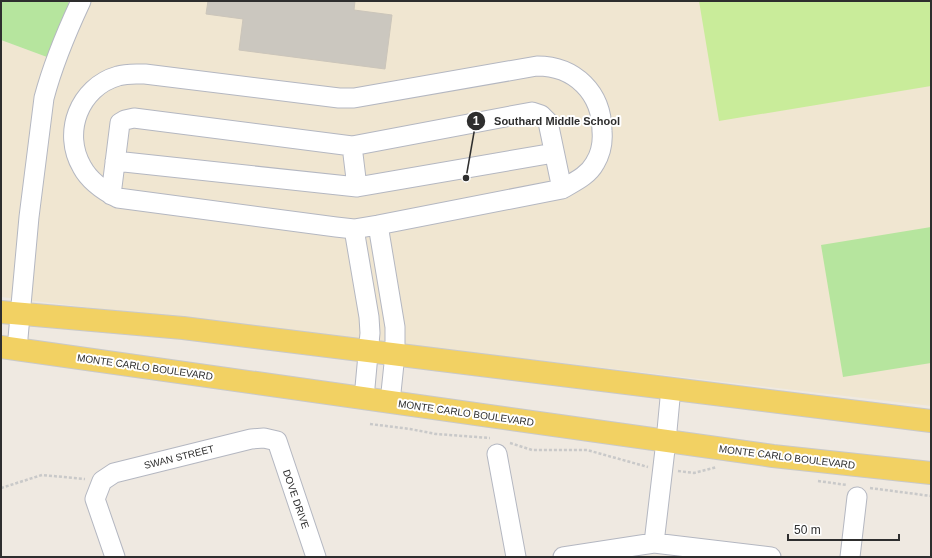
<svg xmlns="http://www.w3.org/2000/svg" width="932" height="558" viewBox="0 0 932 558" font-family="Arial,sans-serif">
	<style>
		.education { fill: #f0e6d1 }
		.green { fill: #b6e59e }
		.pitch { fill: #c9ec9a }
		.building { fill: #cbc7bf; stroke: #cbc5ba }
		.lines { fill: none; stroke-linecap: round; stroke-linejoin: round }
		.minor-casing { stroke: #b4b7c1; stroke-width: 21 }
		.major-casing { stroke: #c9c9c9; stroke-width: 24 }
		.path { stroke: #c9c9c9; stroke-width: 2.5; stroke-dasharray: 3 2; stroke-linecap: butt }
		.minor { stroke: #fff; stroke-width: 19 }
		.major { stroke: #f2d163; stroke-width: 22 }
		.labels { text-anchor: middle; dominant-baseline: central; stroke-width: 4; stroke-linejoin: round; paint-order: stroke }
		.street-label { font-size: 10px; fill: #2e2e2e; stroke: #fff }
		.leader { fill: none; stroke: #2e2e2e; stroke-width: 1.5 }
		.callout-dot { fill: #2e2e2e; stroke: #fff; stroke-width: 1.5 }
		.mark-label { font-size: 12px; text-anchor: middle; font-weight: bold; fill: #fff }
		.callout-label { font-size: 11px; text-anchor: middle; font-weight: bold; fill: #2e2e2e; stroke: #fff; stroke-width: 4; stroke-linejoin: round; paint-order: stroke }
	</style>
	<rect width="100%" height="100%" fill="#efe9e1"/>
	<path class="education" d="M69,1H931V406L1,297V40L55,60Z"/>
	<path class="green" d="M1,1H69L55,60L1,40Z
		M931,227V363L843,377L821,245Z"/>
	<path class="pitch" d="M699,1H931V86L719,121Z"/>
	<path class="building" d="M208,1H355L354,10L392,15L385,69L239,50L243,19L206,14Z"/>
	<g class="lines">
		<g class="minor-casing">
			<path id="minor" d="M537,66C575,66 602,93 602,131C603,142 601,153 595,163C588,176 574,182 562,189L378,225L354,229L336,227L118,198C104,191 90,182 82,167C62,133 79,87 118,76C127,73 136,74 145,74L339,98H354Z
				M352,146L357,187
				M115,161L357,187L554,153
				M111,195L120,123L125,120L134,118L352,146L532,112L541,115L548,122L562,189
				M378,225L395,327V354L390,402
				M354,229L369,317L370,333L364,398
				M17,349L29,217L44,98C53,64 66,33 81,1
				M497,454L516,557
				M654,543L666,441L671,388
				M115,557L95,499L102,481L114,473L251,439L264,438L277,441L316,557
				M563,557L654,543L771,557
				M850,557L857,497"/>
		</g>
		<g class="major-casing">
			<path id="major" d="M1,312L183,328L931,421
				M1,347L773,456L931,473"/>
		</g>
		<path class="path" d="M370,424L410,429L436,434L490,438
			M510,443L532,450H587L648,467
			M678,471L694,473L717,467
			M818,481L847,485
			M1,488L42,475L85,479
			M870,488L931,496
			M1,556V557"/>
		<use href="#minor" class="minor"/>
		<use href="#major" class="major"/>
	</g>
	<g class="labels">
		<g class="street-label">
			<text transform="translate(145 367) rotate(8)">MONTE CARLO BOULEVARD</text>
			<text transform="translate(466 413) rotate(8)">MONTE CARLO BOULEVARD</text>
			<text transform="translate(179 457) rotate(-14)">SWAN STREET</text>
			<text transform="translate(787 457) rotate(7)">MONTE CARLO BOULEVARD</text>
			<text transform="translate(296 499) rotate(71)">DOVE DRIVE</text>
		</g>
	</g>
	<path class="leader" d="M466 178L476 121"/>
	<g class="callout-dot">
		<circle cx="466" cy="178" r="4"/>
		<circle cx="476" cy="121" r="10"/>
	</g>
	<g class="mark-label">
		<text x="476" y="125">1</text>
	</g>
	<g class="callout-label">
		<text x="557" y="125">Southard Middle School</text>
	</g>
	<rect width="932" height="558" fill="none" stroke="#2e2e2e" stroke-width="4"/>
	<path d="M788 534v6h111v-6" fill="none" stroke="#2e2e2e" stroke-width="2"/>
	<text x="794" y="534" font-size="12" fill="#2e2e2e" stroke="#ffffff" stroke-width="3" paint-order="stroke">50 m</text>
</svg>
